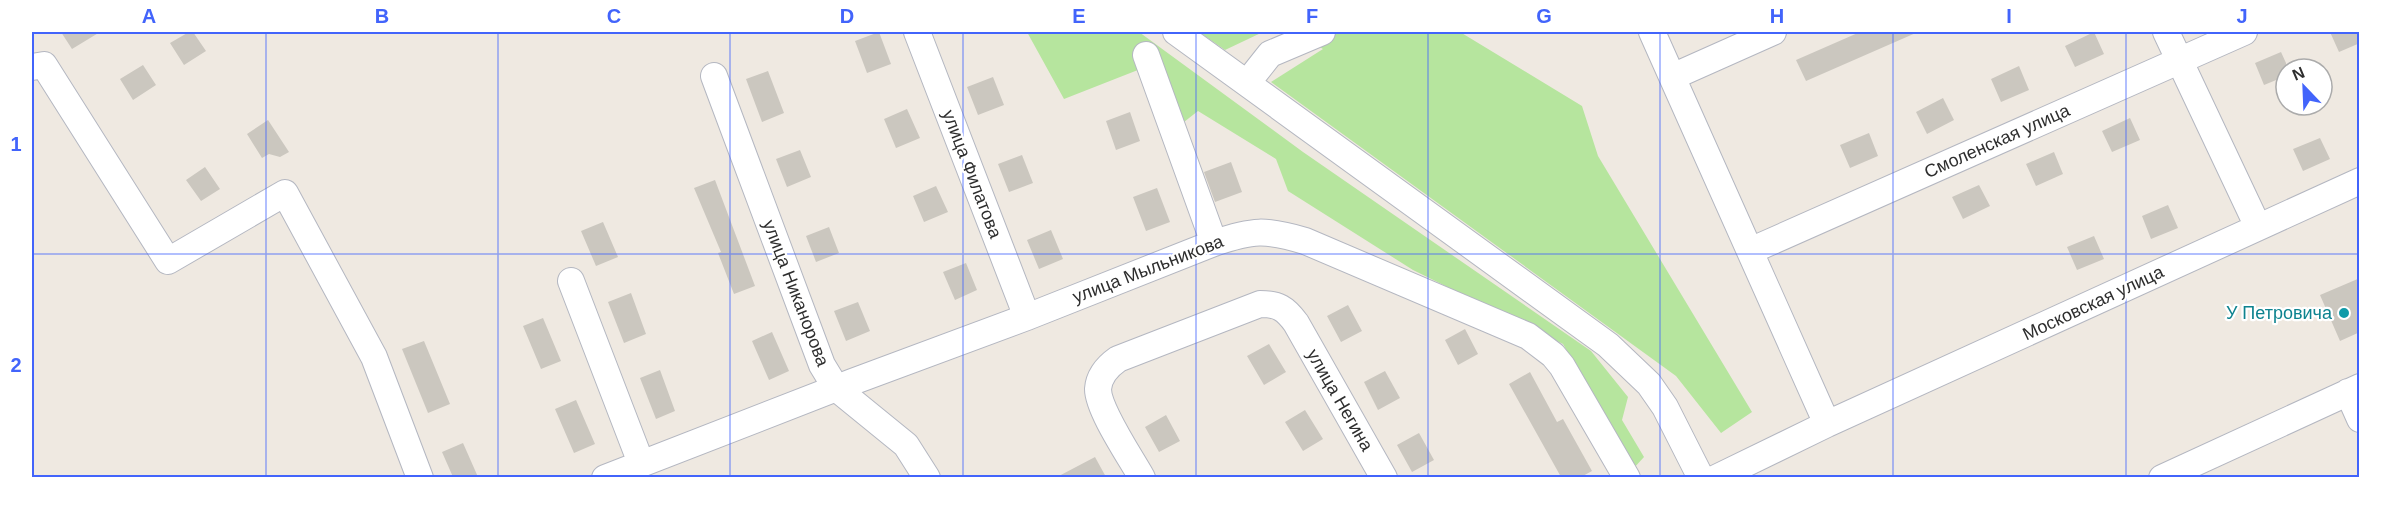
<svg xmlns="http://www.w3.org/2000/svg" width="2391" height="509" viewBox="0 0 2391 509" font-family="Arial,sans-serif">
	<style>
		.green { fill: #b6e59e }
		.building { fill: #cbc7bf }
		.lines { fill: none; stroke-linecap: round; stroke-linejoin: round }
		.minor-casing { stroke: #b4b7c1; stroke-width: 28 }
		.minor { stroke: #fff; stroke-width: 26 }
		.grid { fill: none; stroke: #4264fb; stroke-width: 1.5; stroke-opacity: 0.55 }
		.culture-dot { fill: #0f9aa8; stroke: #fff; stroke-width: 2 }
		.labels { text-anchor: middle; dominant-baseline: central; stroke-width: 4.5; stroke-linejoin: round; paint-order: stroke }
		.street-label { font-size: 18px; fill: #2e2e2e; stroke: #fff }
		.culture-label { font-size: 18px; fill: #0d838f; stroke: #fff; text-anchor: end }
		.neatline { fill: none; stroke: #4264fb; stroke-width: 2 }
		.grid-label { font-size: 20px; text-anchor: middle; font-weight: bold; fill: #4264fb }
	</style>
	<rect width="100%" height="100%" fill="#efe9e1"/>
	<path class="green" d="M1027,32H1139L1303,152L1591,351L1628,397L1622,420L1644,457L1633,469L1563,344L1413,270L1288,191L1276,159L1198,111L1184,122L1143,68L1064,99Z
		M1199,32H1263L1225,50Z
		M1294,32H1460L1582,106L1598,156L1752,412L1721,433L1676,376L1271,82L1323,49Z"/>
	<path class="building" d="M61,32H100L72,49Z
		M189,32H193L206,51L184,65L170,43Z
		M879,32L891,64L867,73L855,41Z
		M1860,32H1918L1806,81L1796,60Z
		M2094,32L2104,54L2075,67L2065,46Z
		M2330,32H2360V43L2339,52Z
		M2281,52L2286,63V76L2264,85L2255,63Z
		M143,65L156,85L133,100L120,79Z
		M2019,66L2029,90L2001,102L1991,79Z
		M768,71L784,113L762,122L746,79Z
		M993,77L1004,105L978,115L967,87Z
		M1943,98L1954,120L1927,134L1916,112Z
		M907,109L920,138L896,148L884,119Z
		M1130,112L1140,141L1116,150L1106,121Z
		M2130,118L2140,140L2112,152L2102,131Z
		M268,120L289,152L280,157L269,154L262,158L247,134Z
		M1869,133L1878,156L1850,168L1840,145Z
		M2320,138L2330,159L2303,171L2293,149Z
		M800,150L811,177L787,187L776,159Z
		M2054,152L2063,174L2036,186L2026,164Z
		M1022,155L1033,183L1009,192L998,164Z
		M1231,162L1242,192L1215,202L1204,172Z
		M205,167L220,189L201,201L186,180Z
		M715,180L755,286L734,294L718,253L721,252L694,188Z
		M1979,185L1990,206L1963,219L1952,197Z
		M936,186L948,212L924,222L913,196Z
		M1157,188L1170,222L1146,231L1133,197Z
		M2168,205L2178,228L2151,239L2142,216Z
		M603,222L618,257L596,266L581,231Z
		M829,227L839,253L816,262L806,236Z
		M1051,230L1063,259L1039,269L1027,240Z
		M2094,236L2104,259L2077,270L2067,247Z
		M966,263L977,290L955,300L943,272Z
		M2360,278V332L2340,341L2320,295Z
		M631,293L646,334L624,343L608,302Z
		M858,302L870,331L846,341L834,311Z
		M1348,305L1362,331L1341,342L1327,316Z
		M543,318L561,361L541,369L523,326Z
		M1465,329L1478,354L1458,365L1445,340Z
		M772,332L789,371L769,380L752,341Z
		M424,341L450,404L428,413L402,349Z
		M1269,344L1286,372L1264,385L1247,356Z
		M660,370L675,411L656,419L640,378Z
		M1385,371L1400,398L1378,410L1364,382Z
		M1530,372L1557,422L1563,419L1592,471L1581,477H1561L1509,384Z
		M576,400L595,444L574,453L555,409Z
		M1305,410L1323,439L1303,451L1285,422Z
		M1166,415L1180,441L1159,452L1145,427Z
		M1419,433L1434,460L1412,472L1397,445Z
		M463,443L478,477H453L442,452Z
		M1095,457L1106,477H1057Z"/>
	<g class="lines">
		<g class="minor-casing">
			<path id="minor" d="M917,32L1027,317
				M1176,32L1608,345L1649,384L1665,407L1701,478
				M1652,32L1827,424
				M2166,32L2258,227
				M1146,55L1214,243
				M32,67L44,65L168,261L285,193L374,357L420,478
				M714,76L822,365L836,388L906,445L927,478
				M1672,77L1773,32
				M1247,83L1270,54L1322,32
				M1750,251L2244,32
				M571,281L641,463
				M2348,392L2360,419
				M605,478L852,382L1027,317L1214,243C1253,230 1265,229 1305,241L1528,336L1553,355L1562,366L1627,478
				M1142,478C1131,458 1098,410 1098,389C1099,376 1108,366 1118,359L1260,304C1278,304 1285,308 1296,323L1384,478
				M1716,478L1827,424L2360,181
				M2162,478L2360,387"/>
		</g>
		<use href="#minor" class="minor"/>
	</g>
	<path class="grid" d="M266,32V478M498,32V478M730,32V478M963,32V478M1196,32V478M1428,32V478M1660,32V478M1893,32V478M2126,32V478M32,254H2360"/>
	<circle class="culture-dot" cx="2344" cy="313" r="6"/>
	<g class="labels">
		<g class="street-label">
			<text transform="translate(1997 141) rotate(-24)">Смоленская улица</text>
			<text transform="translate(972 174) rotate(69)">улица Филатова</text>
			<text transform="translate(1148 269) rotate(-21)">улица Мыльникова</text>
			<text transform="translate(796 293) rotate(69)">улица Никанорова</text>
			<text transform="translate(2093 303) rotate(-25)">Московская улица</text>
			<text transform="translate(1340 400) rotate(60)">улица Негина</text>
		</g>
		<g class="culture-label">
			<text x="2332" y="313">У Петровича</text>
		</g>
	</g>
	<rect width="2391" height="509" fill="none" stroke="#ffffff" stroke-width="66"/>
	<g transform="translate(2304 87) rotate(337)"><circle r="28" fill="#ffffff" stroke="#ababab" stroke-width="1.5"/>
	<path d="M0-4.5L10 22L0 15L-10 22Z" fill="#4264fb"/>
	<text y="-9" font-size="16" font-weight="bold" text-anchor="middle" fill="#2e2e2e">N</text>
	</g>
	<rect x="33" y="33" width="2325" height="443" class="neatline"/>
	<g class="grid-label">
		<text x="149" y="23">A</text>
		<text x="382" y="23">B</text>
		<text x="614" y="23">C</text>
		<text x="847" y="23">D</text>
		<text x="1079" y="23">E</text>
		<text x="1312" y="23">F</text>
		<text x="1544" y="23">G</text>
		<text x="1777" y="23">H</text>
		<text x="2009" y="23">I</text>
		<text x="2242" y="23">J</text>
		<text x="16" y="151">1</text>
		<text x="16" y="372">2</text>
	</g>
</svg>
